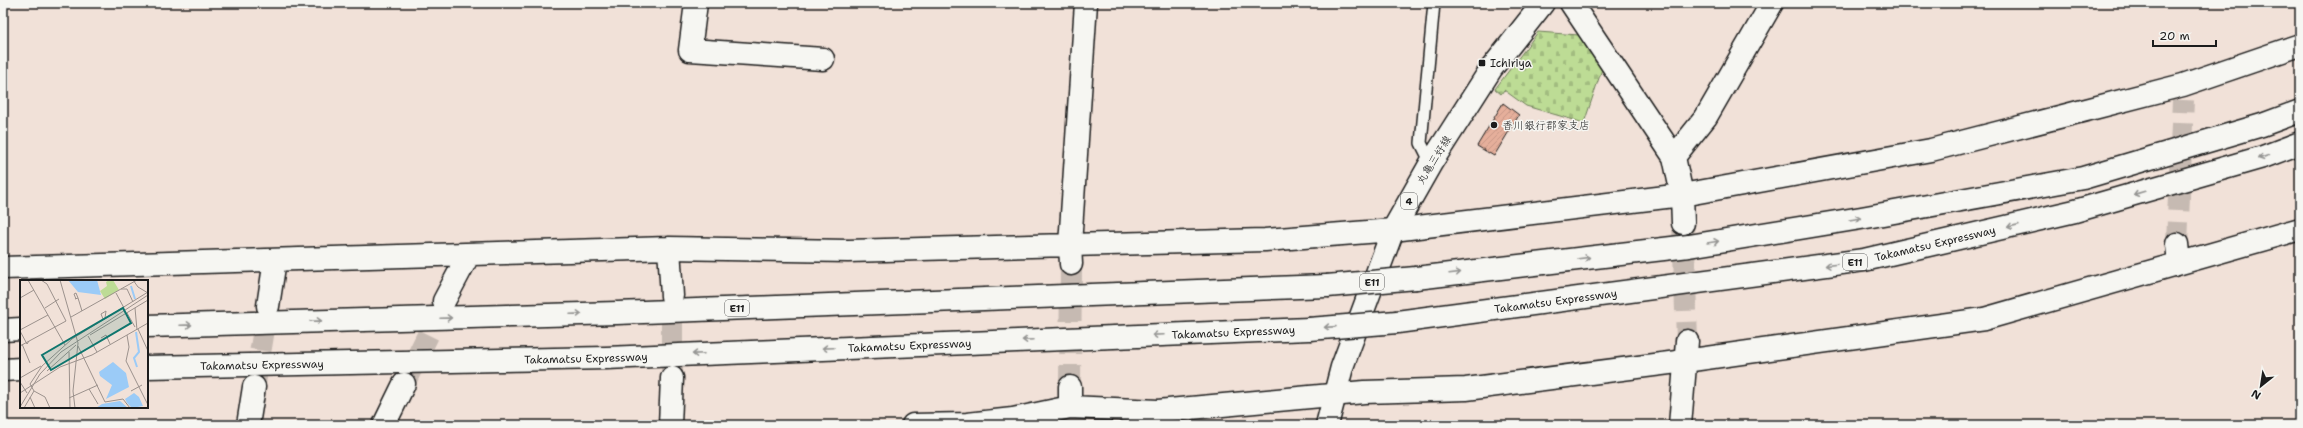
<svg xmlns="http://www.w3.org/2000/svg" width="2303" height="428" viewBox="0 0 2303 428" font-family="'Shantell Sans','Klee One',sans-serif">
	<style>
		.cemetery { fill: url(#cemetery-stones); stroke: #6c7c58 }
		.building { fill: url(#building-hatch); stroke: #1c1c1c }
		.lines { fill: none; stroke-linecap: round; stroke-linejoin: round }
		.minor-tunnel { stroke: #c6bab2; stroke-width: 22; stroke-dasharray: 22 11; stroke-linecap: butt }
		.service-casing { stroke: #1c1c1c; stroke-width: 14 }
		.minor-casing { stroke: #1c1c1c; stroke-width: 25 }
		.primary-casing { stroke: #1c1c1c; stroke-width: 25 }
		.motorway-casing { stroke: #1c1c1c; stroke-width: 25 }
		.service { stroke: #f6f6f2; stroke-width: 11 }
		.minor { stroke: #f6f6f2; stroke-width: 22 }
		.primary { stroke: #f6f6f2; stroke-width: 22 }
		.motorway { stroke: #f6f6f2; stroke-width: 22 }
		.motorway-bridge-casing { stroke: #1c1c1c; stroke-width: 25; stroke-linecap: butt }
		.motorway-bridge { stroke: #f6f6f2; stroke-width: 22 }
		.oneway { stroke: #949492 }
		.poi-dot { fill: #1c1c1c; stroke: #f6f6f2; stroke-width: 1.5 }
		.labels { text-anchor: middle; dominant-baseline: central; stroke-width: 3; stroke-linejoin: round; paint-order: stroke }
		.shield { fill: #f6f6f2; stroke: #5d5d5c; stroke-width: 1 }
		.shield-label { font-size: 10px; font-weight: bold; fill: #1c1c1c }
		.poi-label { font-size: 11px; fill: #1c1c1c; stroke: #f6f6f2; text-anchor: start }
		.street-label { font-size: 11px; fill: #1c1c1c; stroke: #f6f6f2 }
		.inset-river { fill: none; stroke: #9bcbf7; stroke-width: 2 }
		.inset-road { fill: none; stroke: #9c928d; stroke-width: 1 }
		.view { fill: #0f766e; fill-opacity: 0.15; stroke: #0f766e; stroke-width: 2 }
		.inset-edge { fill: none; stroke: #1c1c1c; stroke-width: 2 }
	</style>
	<defs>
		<pattern id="cemetery-stones" width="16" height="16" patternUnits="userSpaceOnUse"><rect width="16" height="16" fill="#bddc95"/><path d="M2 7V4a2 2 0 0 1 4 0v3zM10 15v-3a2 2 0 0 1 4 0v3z" fill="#a2bc80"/></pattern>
		<pattern id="building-hatch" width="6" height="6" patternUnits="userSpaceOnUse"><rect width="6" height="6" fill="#e6af9b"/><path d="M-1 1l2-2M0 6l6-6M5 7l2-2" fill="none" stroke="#c59685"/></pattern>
	</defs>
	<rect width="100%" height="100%" fill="#f1e1d8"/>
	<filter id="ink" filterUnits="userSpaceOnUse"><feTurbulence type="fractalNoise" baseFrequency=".025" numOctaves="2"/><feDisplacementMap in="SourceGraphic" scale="8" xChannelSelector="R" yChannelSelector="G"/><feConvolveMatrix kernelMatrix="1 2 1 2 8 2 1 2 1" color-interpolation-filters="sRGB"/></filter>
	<g filter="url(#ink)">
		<path class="cemetery" d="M1538,32L1579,35L1602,69L1584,123L1526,106L1504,90L1501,94L1495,89Z"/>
		<path class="building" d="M1503,103L1519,115L1494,156L1477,146Z"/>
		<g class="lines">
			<path class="minor-tunnel" d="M1683,223L1687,341
				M2177,244L2183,100
				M672,378V296
				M255,383L268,306
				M404,384L444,302
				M1070,387L1071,264"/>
			<g class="service-casing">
				<path id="service" d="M1431,163L1421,143L1434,3"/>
			</g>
			<g class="minor-casing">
				<path id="minor" d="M696,3L690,50L823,59
					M1571,3L1674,157L1682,195L1683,223
					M1674,157L1706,117L1772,3
					M2177,244L2179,263
					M669,248L672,296
					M1071,264L1070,245L1086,3
					M3,268L669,248L848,251L1070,245L1265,240L1393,230L1682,195L1931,150L2183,85L2300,45
					M444,301L469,254
					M268,306L275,260
					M1070,387V407
					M248,425L254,387
					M384,425L404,384
					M670,425L672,378
					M913,425L967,424L1013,419L1070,407L1158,411L1364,392L1466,389L1685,361L1984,319L2300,229
					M1680,425L1687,341"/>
			</g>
			<g class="primary-casing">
				<path id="primary" d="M1327,425L1342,367L1393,230L1431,163L1491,69L1543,3"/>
			</g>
			<g class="motorway-casing">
				<g id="motorway">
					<path d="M1416,278L1689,246L1861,218L2083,178L2262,125L2300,111"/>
					<path id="s1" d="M1397,322L1864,260L2075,211L2263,157L2300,143"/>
					<path d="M147,326L617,313L1327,286"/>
					<path d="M3,330L21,329"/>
					<path id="s2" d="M147,367L606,358L1309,329"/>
					<path d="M3,370L21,369"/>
				</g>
			</g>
			<use href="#service" class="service"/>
			<use href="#minor" class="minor"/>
			<use href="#primary" class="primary"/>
			<use href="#motorway" class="motorway"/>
			<g class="motorway-bridge-casing">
				<path id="motorway-bridge" d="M1327,286L1416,278
					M1309,329L1397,322"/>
			</g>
			<use href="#motorway-bridge" class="motorway-bridge"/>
		</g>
		<defs><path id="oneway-shaft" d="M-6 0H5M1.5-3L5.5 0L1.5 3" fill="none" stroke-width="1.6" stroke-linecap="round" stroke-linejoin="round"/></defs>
		<g class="oneway">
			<use href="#oneway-shaft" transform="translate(2264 157) rotate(161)"/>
			<use href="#oneway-shaft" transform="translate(2139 193) rotate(164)"/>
			<use href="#oneway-shaft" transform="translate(1855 219) rotate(-9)"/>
			<use href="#oneway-shaft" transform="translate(2013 226) rotate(167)"/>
			<use href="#oneway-shaft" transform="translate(1713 242) rotate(-9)"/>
			<use href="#oneway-shaft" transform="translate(1584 258) rotate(-7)"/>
			<use href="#oneway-shaft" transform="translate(1831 265) rotate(173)"/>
			<use href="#oneway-shaft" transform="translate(1455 273) rotate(-7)"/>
			<use href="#oneway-shaft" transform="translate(576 314) rotate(-2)"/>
			<use href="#oneway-shaft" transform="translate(446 318) rotate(-2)"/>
			<use href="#oneway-shaft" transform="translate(316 321) rotate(-2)"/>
			<use href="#oneway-shaft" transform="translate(186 325) rotate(-2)"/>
			<use href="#oneway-shaft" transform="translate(1330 327) rotate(176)"/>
			<use href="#oneway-shaft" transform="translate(1158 335) rotate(178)"/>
			<use href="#oneway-shaft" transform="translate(1028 340) rotate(178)"/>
			<use href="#oneway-shaft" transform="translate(828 348) rotate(178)"/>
			<use href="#oneway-shaft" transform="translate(698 354) rotate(178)"/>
		</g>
	</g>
	<g class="poi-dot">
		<rect x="1478" y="59" width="8" height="8" rx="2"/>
		<circle cx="1494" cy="125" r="4"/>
	</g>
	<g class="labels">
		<g class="shield">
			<rect x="1401" y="193" width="16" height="16" rx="3"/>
			<rect x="1843" y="254" width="24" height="16" rx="3"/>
			<rect x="1360" y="274" width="24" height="16" rx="3"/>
			<rect x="725" y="300" width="24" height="16" rx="3"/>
		</g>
		<g class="shield-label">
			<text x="1409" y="201">4</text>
			<text x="1855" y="262">E11</text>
			<text x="1372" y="282">E11</text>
			<text x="737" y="308">E11</text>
		</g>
		<g class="poi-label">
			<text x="1490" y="63">Ichiriya</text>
			<text x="1502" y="125">香川銀行郡家支店</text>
		</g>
		<g class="street-label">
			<text transform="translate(1434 160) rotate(-58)">丸亀三好線</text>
			<text stroke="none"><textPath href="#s1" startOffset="544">Takamatsu Expressway</textPath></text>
			<text stroke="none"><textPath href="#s1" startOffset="160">Takamatsu Expressway</textPath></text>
			<text stroke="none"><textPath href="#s2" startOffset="1087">Takamatsu Expressway</textPath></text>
			<text stroke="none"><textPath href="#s2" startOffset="763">Takamatsu Expressway</textPath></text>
			<text stroke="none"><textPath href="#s2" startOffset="439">Takamatsu Expressway</textPath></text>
			<text stroke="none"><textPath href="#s2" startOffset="115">Takamatsu Expressway</textPath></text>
		</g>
	</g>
	<g transform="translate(20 280)">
		<rect width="128" height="128" fill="#f1e1d8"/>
		<path d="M89,0H93L99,10L85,19L80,11L87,6L86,2Z" fill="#bddc95"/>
		<path d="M48,0H77L81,15L58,12ZM93,82L106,93L109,107L86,119L92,105L80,96L79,92ZM114,113L119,117L123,126L112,128L107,123L105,119ZM100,121L108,128H76L82,124Z" fill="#9bcbf7"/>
		<path class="inset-river" d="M111,6L115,19M116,52L119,72L114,78L117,87"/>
		<path class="inset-road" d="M8,0L45,65M40,0L58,63L53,111L55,128M113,0L118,7L128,13M101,9H107L113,22M96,13L104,28M0,18L14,10M55,19L58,18L62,31M56,19L54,14L56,13L58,18M25,28L39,19M115,28L117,50M107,33L115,47M51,37L117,0M83,39L81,34L86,31L85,38M118,49L128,71M0,50L28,35M0,51L7,64L9,61M70,55L128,20M107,55L109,67L106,81L128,125M68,56L77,72M81,58L86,55L90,64M2,64L10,83M0,66L46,41L27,4L21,0M58,66L85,122L103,119L110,128M49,72L50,128M27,91L56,65M0,98L21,86M0,102L7,113M69,109L78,124M111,111L122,105M0,113L40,87L72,75L128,43M10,117L15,128M49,118L78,105M0,127L20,94L41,72L128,15M4,128L14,111M30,128L25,117L14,111L10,104L22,86L52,59L128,12"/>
		<path class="view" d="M103,28L111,43L31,90L22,75Z"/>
		<rect width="128" height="128" class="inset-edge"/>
	</g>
	<rect width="2303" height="428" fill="none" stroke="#f6f6f2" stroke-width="16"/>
	<rect x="8" y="8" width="2287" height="412" fill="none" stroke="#1c1c1c" stroke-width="1.5" filter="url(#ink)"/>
	<g transform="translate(2261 386) rotate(210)" stroke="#f6f6f2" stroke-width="3" paint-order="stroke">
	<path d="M0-3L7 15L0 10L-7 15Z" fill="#1c1c1c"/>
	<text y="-6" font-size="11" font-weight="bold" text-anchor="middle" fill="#1c1c1c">N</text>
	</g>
	<path d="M2153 40v6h63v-6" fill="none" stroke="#1c1c1c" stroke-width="2"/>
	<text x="2159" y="40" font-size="12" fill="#1c1c1c" stroke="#f6f6f2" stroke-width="3" paint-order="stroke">20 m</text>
</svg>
